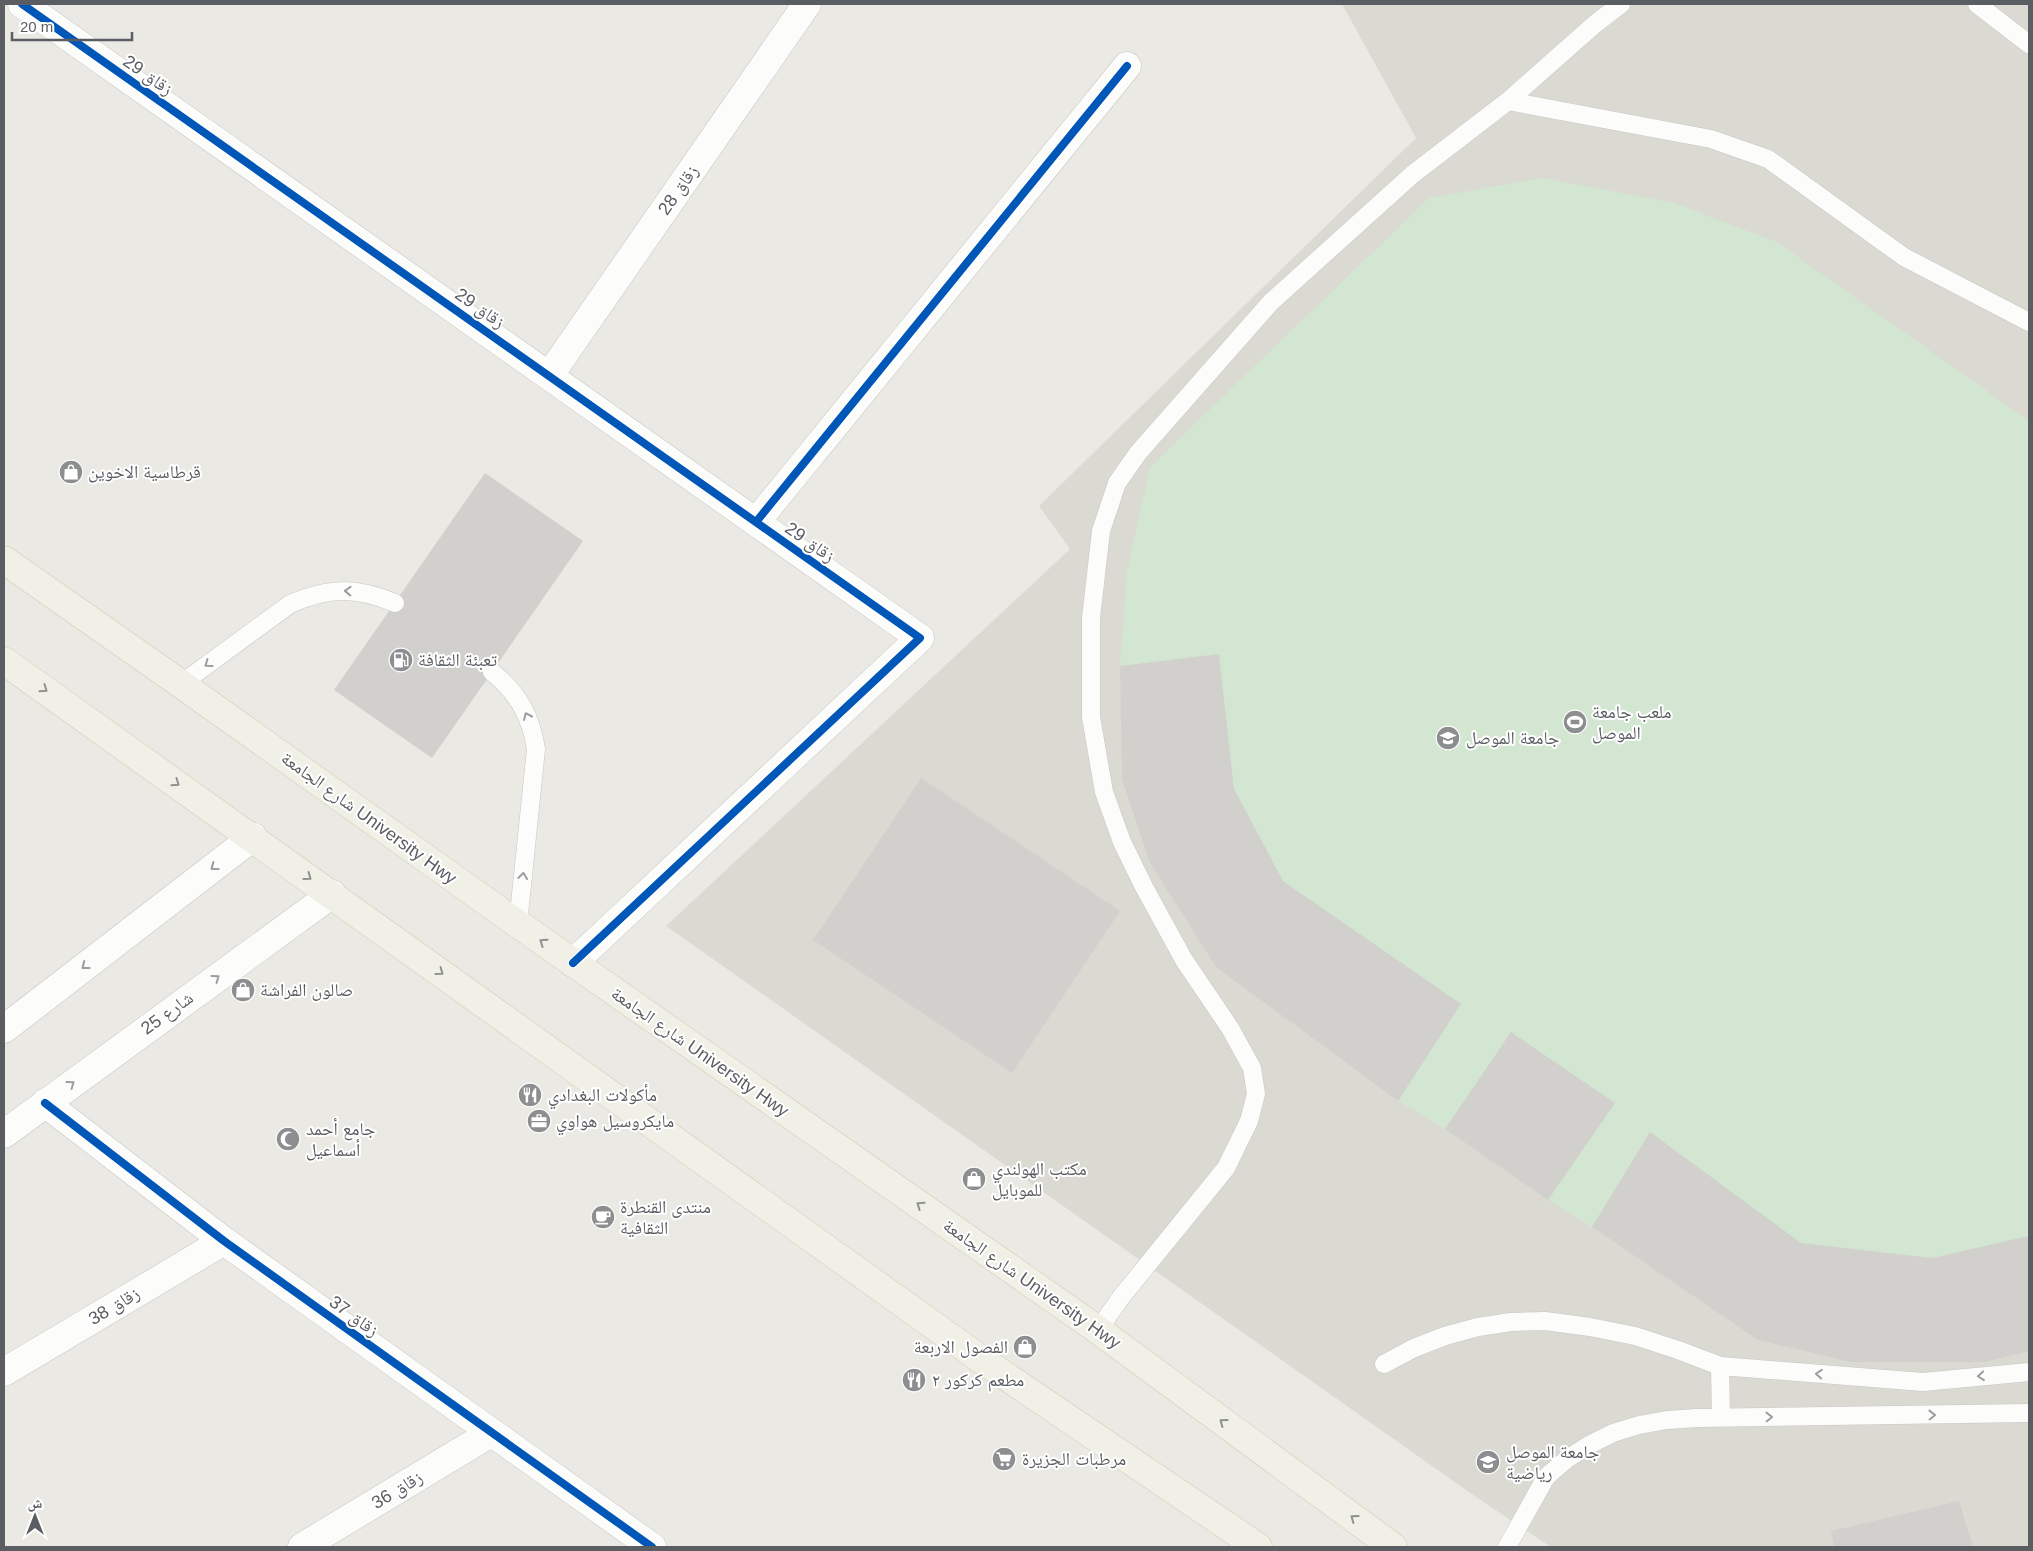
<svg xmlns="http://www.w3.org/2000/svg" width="2033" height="1551" viewBox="0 0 2033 1551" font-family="Helvetica,'Noto Naskh Arabic',sans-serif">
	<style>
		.education { fill: #dad9d2 }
		.green { fill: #d2e6d1 }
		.building { fill: #d1d0cd }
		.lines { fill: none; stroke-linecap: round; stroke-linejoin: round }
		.lane-casing { stroke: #c7c7c6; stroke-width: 19 }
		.street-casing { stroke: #c7c7c6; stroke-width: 29 }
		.secondary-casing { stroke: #c5c6c4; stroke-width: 29 }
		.primary-casing { stroke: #d1cbb2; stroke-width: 29 }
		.lane { stroke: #fcfcfb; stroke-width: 18 }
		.street { stroke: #fcfcfb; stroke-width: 28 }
		.secondary { stroke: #fcfcfb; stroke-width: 28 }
		.primary { stroke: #f1f0e7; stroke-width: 28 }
		.cycleway-casing { stroke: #fff; stroke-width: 11 }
		.cycleway { stroke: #0057b8; stroke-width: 8 }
		.oneway { stroke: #9b9d9f }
		.oneway2 { stroke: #8f9091 }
		.labels { text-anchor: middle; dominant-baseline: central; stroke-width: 4; stroke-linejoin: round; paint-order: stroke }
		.street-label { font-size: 18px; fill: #5a5d62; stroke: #fff }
		.poi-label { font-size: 18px; fill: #5a5d62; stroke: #fff; text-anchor: start }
	</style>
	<rect width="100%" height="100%" fill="#eae9e4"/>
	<path class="education" d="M1342,4H2029V1547H1551L1476,1497L666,926L1070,549L1039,506L1416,138Z"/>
	<path class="green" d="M1543,178L1674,203L1777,242L2029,421V1351L1985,1362H1851L1758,1340L1592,1227L1548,1200L1445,1129L1398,1101L1216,967L1150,863L1122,779L1120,666L1127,571L1150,467L1429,198Z"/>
	<path class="building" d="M485,473L583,541L432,758L334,690Z
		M1219,654L1234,789L1283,881L1461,1004L1398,1101L1216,967L1150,863L1122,779L1120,666Z
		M921,778L1120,911L1012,1073L813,940Z
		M1511,1032L1615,1103L1548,1200L1445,1129Z
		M1650,1132L1801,1243L1932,1258L2029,1236V1351L1985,1362H1851L1758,1340L1592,1227Z
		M1959,1501L1973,1547H1834L1831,1531Z"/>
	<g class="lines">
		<g class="lane-casing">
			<path id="lane" d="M1977,4L2029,44
				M1508,101L1711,139L1768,159L1904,257L2029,322
				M492,672C518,693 531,716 536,749L518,924
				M181,684L290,604C329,587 356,587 395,603
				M1098,1330L1122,1296L1226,1168L1249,1121L1256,1094L1252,1068L1230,1028L1184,960L1144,887L1122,842L1104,792L1091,717V618L1101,531L1117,483L1138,453L1271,302L1413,174L1508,101L1595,24L1621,4
				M1384,1364L1414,1348L1445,1336L1478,1327L1511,1322L1545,1321L1590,1327L1635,1336L1678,1350L1720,1366L1923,1382L2029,1372
				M1720,1366L1721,1418
				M1507,1547L1546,1477L1567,1459L1589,1445L1613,1433L1639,1425L1667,1420L1697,1418L2029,1413"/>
		</g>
		<g class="street-casing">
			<path id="street" d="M22,4L920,638L573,963
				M549,376L807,4
				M756,522L1127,66
				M45,1103L224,1241L652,1547
				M4,1372L224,1241
				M302,1547L491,1433"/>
		</g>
		<g class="secondary-casing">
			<path id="secondary" d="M4,1029L253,837
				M4,1134L332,894"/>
		</g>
		<g class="primary-casing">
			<path id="primary" d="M4,560L181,684L518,924L1098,1330L1393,1547
				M4,661L982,1360L1258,1547"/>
		</g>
		<use href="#lane" class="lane"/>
		<use href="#street" class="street"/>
		<use href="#secondary" class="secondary"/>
		<use href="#primary" class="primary"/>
		<g class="cycleway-casing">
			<path id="cycleway" d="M22,4L920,638L573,963
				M756,522L1127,66
				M45,1103L224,1241L652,1547"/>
		</g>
		<use href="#cycleway" class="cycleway"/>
	</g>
	<defs><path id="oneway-chevron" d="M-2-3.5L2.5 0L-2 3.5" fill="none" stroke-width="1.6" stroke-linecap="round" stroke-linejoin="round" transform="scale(1.25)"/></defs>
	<g class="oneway">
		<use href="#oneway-chevron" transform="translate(348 591) rotate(-178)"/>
		<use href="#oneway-chevron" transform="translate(208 664) rotate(144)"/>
		<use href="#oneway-chevron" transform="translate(527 716) rotate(-114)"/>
		<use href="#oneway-chevron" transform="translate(214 867) rotate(143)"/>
		<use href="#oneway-chevron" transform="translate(523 876) rotate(-84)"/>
		<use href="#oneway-chevron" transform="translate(85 966) rotate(142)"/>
		<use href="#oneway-chevron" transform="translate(216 978) rotate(-36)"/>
		<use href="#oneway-chevron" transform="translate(71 1084) rotate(-36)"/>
		<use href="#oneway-chevron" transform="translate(1819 1374) rotate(-176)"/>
		<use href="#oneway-chevron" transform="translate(1981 1376) rotate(175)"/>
		<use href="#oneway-chevron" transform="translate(1932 1415) rotate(-1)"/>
		<use href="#oneway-chevron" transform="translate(1769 1417) rotate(-1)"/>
	</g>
	<g class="oneway2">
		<use href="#oneway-chevron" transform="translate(44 689) rotate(35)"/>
		<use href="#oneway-chevron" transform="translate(176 783) rotate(35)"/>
		<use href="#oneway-chevron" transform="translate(308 877) rotate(36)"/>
		<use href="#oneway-chevron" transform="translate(543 942) rotate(-145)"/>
		<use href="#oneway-chevron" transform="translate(440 972) rotate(36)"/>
		<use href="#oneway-chevron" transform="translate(920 1205) rotate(-145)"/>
		<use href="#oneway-chevron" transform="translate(1223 1422) rotate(-144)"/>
		<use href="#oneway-chevron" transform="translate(1354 1518) rotate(-144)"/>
	</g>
	<defs>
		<g id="shop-disc" transform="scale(1.25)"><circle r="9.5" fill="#8c8e90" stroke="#fff"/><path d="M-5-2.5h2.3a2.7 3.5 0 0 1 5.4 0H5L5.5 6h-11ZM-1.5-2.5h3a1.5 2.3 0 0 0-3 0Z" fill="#fff"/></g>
		<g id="fuel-disc" transform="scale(1.25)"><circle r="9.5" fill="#8c8e90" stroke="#fff"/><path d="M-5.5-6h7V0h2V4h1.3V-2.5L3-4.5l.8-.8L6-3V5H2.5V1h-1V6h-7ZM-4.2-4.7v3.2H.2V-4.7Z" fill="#fff"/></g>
		<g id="stadium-disc" transform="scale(1.25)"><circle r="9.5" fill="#8c8e90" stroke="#fff"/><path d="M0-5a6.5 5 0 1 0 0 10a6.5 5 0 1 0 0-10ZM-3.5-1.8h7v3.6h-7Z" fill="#fff"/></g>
		<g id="university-disc" transform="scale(1.25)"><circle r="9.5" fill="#8c8e90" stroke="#fff"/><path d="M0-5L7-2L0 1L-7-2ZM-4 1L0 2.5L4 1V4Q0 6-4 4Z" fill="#fff"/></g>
		<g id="restaurant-disc" transform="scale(1.25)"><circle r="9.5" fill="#8c8e90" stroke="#fff"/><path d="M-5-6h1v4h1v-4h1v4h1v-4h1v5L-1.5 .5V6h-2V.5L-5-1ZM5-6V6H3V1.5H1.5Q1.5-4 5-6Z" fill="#fff"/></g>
		<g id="office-disc" transform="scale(1.25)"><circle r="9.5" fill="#8c8e90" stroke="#fff"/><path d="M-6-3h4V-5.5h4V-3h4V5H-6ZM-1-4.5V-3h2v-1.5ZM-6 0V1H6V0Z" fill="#fff"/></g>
		<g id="mosque-disc" transform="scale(1.25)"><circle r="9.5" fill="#8c8e90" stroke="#fff"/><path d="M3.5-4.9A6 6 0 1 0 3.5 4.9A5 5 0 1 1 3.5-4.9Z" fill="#fff"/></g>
		<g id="cafe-disc" transform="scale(1.25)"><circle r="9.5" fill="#8c8e90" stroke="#fff"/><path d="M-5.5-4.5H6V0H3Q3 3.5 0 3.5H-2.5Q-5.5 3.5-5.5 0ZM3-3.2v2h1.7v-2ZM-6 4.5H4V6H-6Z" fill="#fff"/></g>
		<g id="supermarket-disc" transform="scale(1.25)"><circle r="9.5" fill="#8c8e90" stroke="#fff"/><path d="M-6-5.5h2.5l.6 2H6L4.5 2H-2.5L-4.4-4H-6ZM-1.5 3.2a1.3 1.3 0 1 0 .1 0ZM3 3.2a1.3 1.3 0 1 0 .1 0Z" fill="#fff"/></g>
	</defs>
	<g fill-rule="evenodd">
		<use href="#shop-disc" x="71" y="472"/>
		<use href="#fuel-disc" x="401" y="660"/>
		<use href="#stadium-disc" x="1575" y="722"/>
		<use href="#university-disc" x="1448" y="738"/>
		<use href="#shop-disc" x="243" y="990"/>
		<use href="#restaurant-disc" x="530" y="1095"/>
		<use href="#office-disc" x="539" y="1121"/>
		<use href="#mosque-disc" x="288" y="1139"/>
		<use href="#shop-disc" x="974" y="1179"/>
		<use href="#cafe-disc" x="603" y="1217"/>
		<use href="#shop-disc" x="1025" y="1347"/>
		<use href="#restaurant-disc" x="914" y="1380"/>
		<use href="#supermarket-disc" x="1004" y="1459"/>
		<use href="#university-disc" x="1488" y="1462"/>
	</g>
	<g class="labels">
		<g class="street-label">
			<text transform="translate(148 75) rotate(35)">زقاق 29</text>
			<text transform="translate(678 190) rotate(-55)">زقاق 28</text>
			<text transform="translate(480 308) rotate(35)">زقاق 29</text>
			<text transform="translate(810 542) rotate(35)">زقاق 29</text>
			<text transform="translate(369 818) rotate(36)">شارع الجامعة University Hwy</text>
			<text transform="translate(167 1013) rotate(-36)">شارع 25</text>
			<text transform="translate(700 1052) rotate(35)">شارع الجامعة University Hwy</text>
			<text transform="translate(1032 1284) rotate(35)">شارع الجامعة University Hwy</text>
			<text transform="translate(114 1306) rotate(-31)">زقاق 38</text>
			<text transform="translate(354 1316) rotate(36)">زقاق 37</text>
			<text transform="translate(397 1490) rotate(-31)">زقاق 36</text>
		</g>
		<g class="poi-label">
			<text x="88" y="472">قرطاسية الاخوين</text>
			<text x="418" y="660">تعبئة الثقافة</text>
			<text x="1592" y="712">ملعب جامعة<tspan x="1592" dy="21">الموصل</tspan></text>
			<text x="1466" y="738">جامعة الموصل</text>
			<text x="260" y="990">صالون الفراشة</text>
			<text x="548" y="1095">مأكولات البغدادي</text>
			<text x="556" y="1121">مايكروسيل هواوي</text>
			<text x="306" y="1129">جامع أحمد<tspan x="306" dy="21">أسماعيل</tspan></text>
			<text x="992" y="1169">مكتب الهولندي<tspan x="992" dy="21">للموبايل</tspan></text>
			<text x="620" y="1207">منتدى القنطرة<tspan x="620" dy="21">الثقافية</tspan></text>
			<text x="1008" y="1347" text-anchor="end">الفصول الاربعة</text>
			<text x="932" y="1380">مطعم كركور ٢</text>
			<text x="1506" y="1452">جامعة الموصل<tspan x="1506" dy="21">رياضية</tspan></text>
			<text x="1022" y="1459">مرطبات الجزيرة</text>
		</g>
	</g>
	<rect width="2033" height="1551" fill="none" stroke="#5a5d62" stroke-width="10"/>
	<g transform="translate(35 1516)" stroke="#ffffff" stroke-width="4" paint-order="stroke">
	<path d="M0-4L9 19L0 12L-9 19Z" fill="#5a5d62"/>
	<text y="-8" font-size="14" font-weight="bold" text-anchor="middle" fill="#5a5d62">ش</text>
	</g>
	<path d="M12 32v8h120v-8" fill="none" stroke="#5a5d62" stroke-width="2.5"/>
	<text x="20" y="32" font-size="15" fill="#5a5d62" stroke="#ffffff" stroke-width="4" paint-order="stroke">20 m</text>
</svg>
